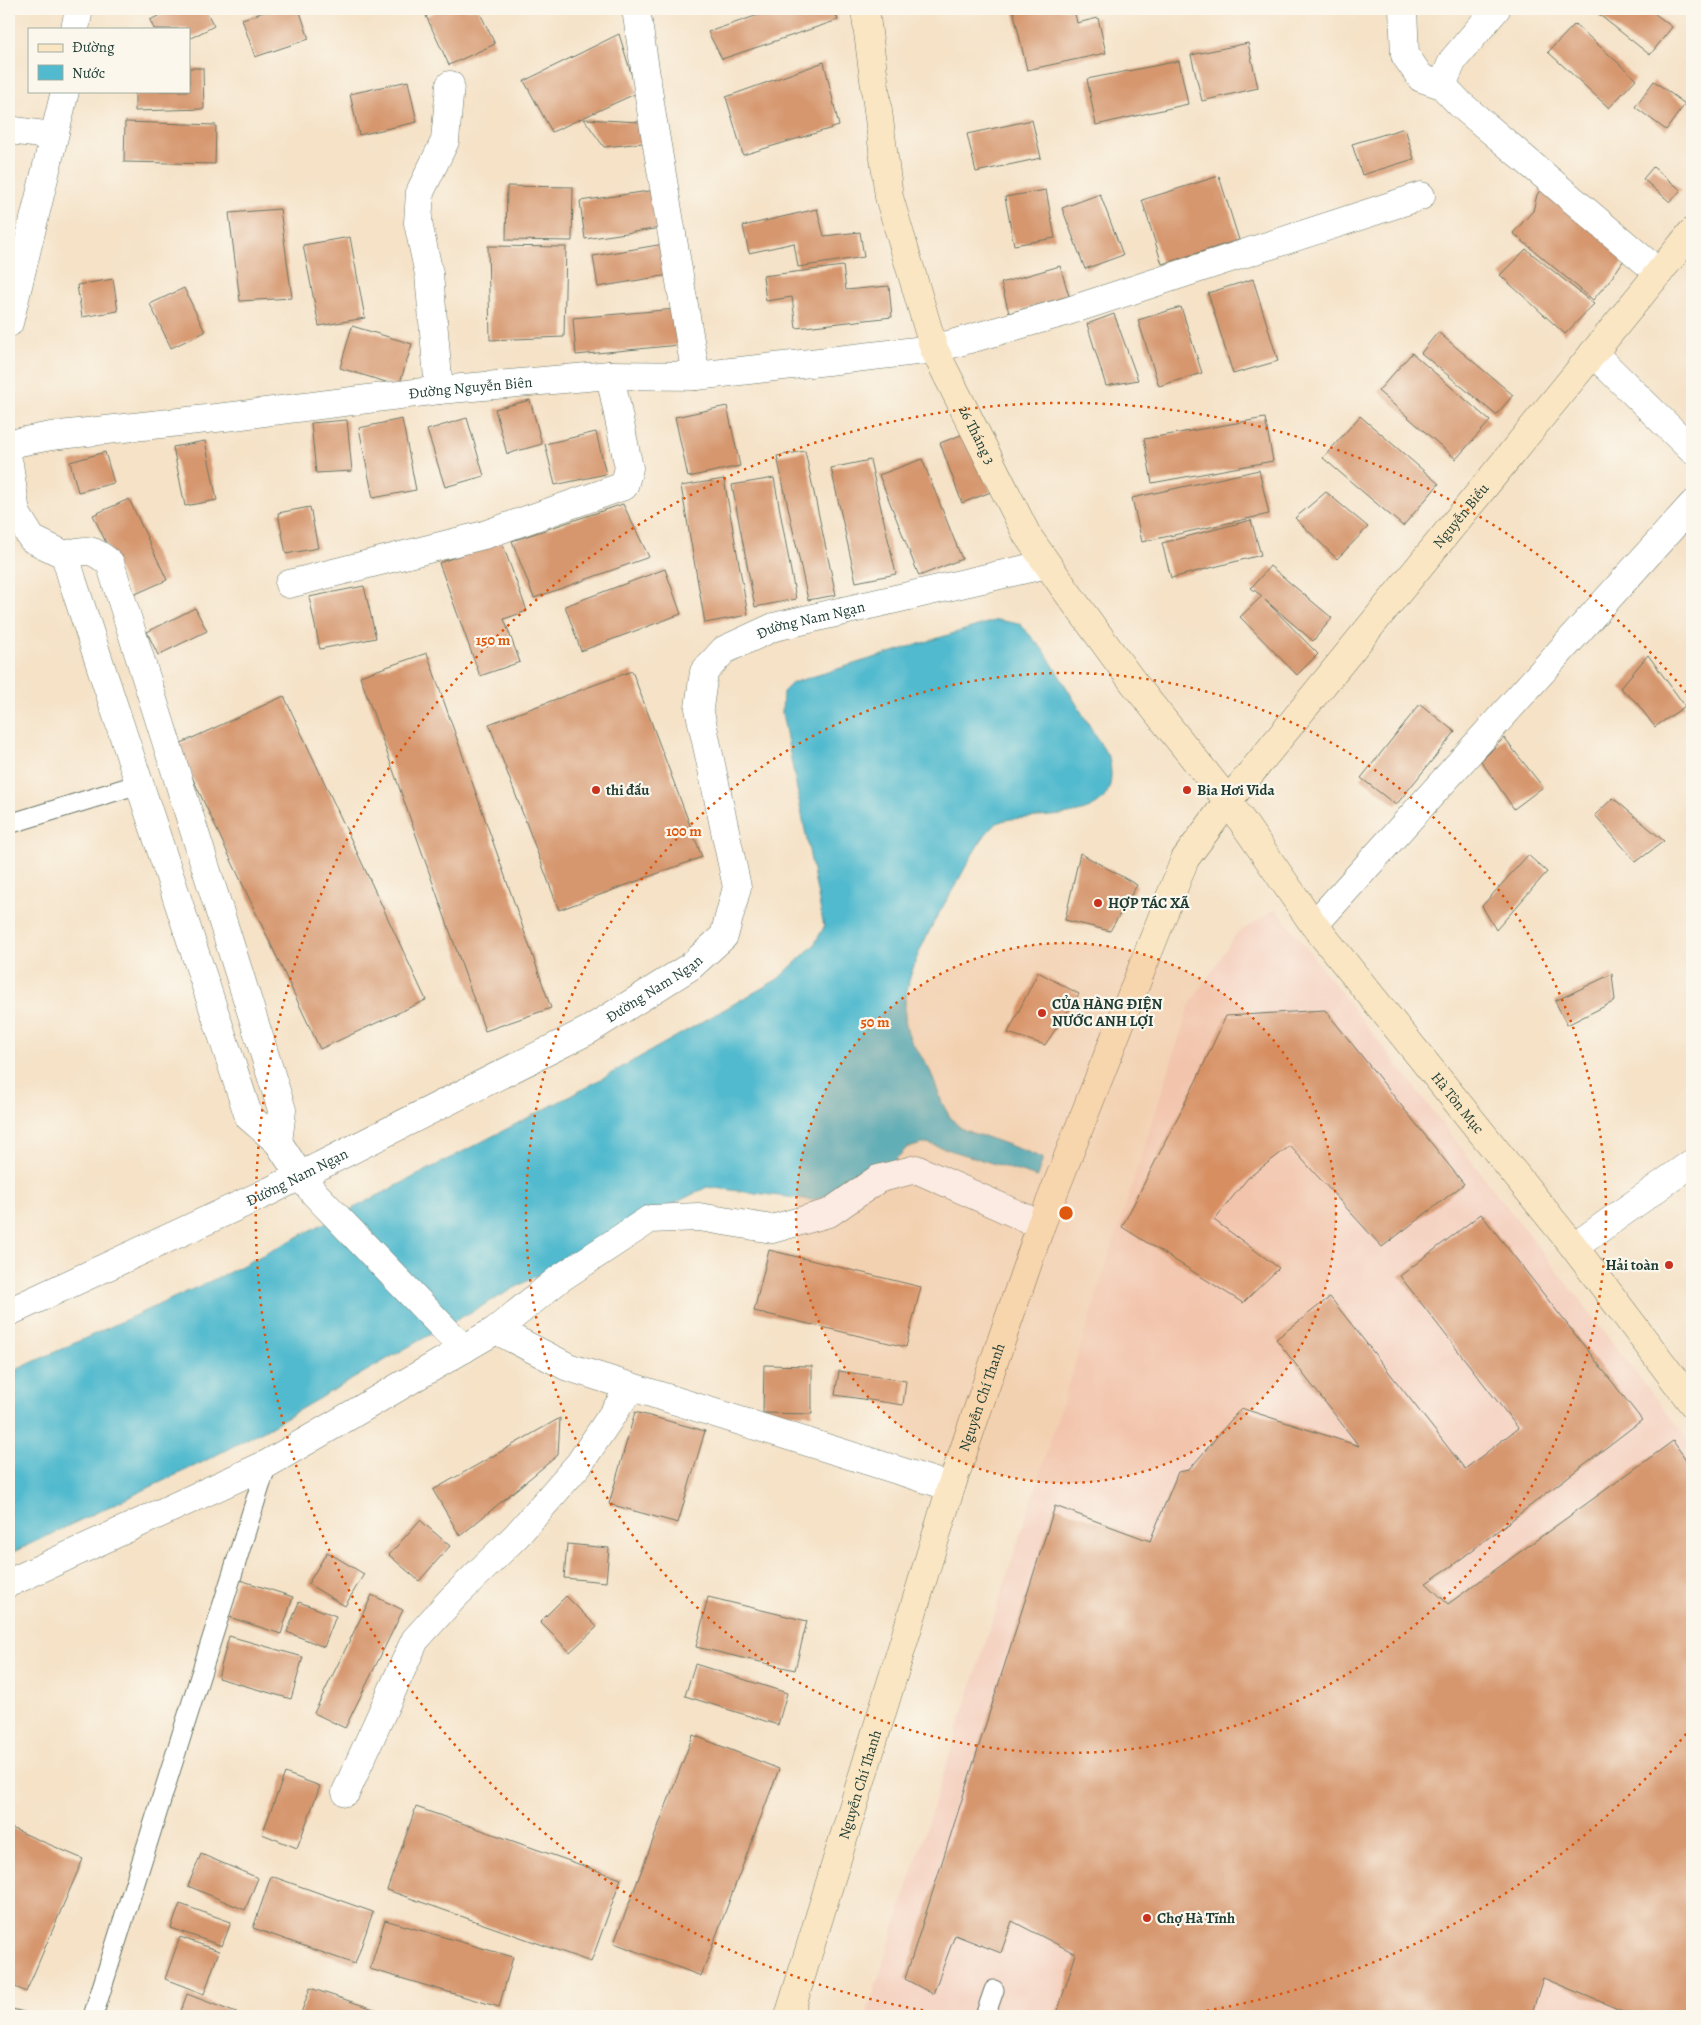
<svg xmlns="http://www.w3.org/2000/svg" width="1701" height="2025" viewBox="0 0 1701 2025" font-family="Alegreya,serif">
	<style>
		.built { fill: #f5d3c2 }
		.water { fill: #51bace; stroke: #387c81 }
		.building { fill: #d6976e }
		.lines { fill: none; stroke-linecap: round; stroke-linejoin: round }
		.lane-casing { stroke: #6a7767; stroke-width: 21 }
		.street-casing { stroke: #6a7767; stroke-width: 29 }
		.secondary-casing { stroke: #6a7767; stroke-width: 29 }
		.lane { stroke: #fff; stroke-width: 19 }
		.street { stroke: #fff; stroke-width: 28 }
		.secondary { stroke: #fbe6c3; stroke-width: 28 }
		.ring { fill: none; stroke: #de580e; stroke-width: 2.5; stroke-dasharray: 2.5 5 }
		.poi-dot { fill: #c8321e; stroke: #fbf7ec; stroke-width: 2 }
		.labels { text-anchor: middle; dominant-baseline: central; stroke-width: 4.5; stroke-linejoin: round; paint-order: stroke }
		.street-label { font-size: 15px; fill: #1f3d34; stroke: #fbf7ec }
		.poi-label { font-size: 15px; font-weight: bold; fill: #1f3d34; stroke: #fbf7ec; text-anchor: start }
		.centre { fill: #de580e; stroke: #fbf7ec; stroke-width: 2.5 }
		.ring-label { font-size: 15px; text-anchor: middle; font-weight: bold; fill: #de580e; stroke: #fbf7ec; stroke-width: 4.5; stroke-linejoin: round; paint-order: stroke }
	</style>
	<rect width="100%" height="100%" fill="#fbf7ec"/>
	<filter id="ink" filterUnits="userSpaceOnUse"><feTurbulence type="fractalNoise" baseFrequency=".02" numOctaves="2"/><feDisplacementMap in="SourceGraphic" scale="10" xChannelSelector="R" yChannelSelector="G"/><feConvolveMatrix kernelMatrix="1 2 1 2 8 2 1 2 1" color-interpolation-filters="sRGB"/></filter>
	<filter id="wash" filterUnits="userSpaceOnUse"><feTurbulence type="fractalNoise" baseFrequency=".0096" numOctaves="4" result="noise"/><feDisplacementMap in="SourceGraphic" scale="20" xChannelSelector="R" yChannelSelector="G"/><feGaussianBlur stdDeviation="1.12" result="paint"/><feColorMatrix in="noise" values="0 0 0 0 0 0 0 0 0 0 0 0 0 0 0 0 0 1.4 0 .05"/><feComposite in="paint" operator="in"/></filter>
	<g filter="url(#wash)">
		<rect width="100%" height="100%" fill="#f5e2c7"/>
		<path class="built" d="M1276,909L1692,1445V2016H866L1190,1004L1237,933Z"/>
		<path class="water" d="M997,620L1020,624L1045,652L1109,758C1122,817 1069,814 1026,818C1012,819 1001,818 991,828C978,842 968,863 959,879C935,921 895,980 907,1030C909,1042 925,1059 931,1073C938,1091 944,1116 961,1128C967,1132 976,1134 983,1136C1003,1143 1023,1150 1043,1158L1037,1177L927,1143L907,1148L880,1175L858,1191L812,1200L707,1187L603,1239L415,1343L266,1429L201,1463L9,1554V1373L228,1273L578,1092L778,979L814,945L824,927L782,713L783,692L792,683Z"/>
		<g id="blocks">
			<path class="building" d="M172,9H205L214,26L189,39V29H154L150,20Z
				M273,9H299L309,39L255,57L242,19Z
				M442,9H478L495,44L449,65L426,16Z
				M776,9H834L838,20L722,59L708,32Z
				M1013,9H1074L1077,23L1098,18L1106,53L1027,70Z
				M1592,9H1649L1672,27L1650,55Z
				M1575,24L1636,79L1609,108L1548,52Z
				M619,34L637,93L552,132L524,81Z
				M1248,43L1258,88L1202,101L1191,55Z
				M1179,61L1188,104L1096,125L1087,79Z
				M824,62L839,126L743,155L726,97Z
				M189,68H203L204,109L135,111V91H189Z
				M408,81L417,122L359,135L350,94Z
				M1654,81L1685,104L1666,130L1635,107Z
				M584,119L640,122L643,143L604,147Z
				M1032,120L1041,158L976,172L967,134Z
				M125,122L216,125L215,164L124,162Z
				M1405,128L1414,159L1362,175L1352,144Z
				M1653,167L1681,190L1670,202L1643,179Z
				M1219,176L1239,240L1162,264L1142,200Z
				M507,186L573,187L572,241L506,240Z
				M1542,187L1626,257L1613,276L1593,300L1513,233L1533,211L1537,195Z
				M656,190L661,228L585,239L580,201Z
				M1046,190L1055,238L1014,245L1005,197Z
				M1100,194L1123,255L1085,269L1062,208Z
				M280,209L292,298L240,301L229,213Z
				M817,209L824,236L860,232L864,257L798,267L794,243L749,253L743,226Z
				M350,237L365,318L319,326L303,245Z
				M664,244L669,275L598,287L593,256Z
				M488,246L566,247L564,337L490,340Z
				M1526,249L1594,304L1565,334L1500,275Z
				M843,266L846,290L889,286L892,317L796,328L792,297L766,301L763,276Z
				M1060,266L1069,296L1009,313L1001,283Z
				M113,279L118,311L82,317L77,285Z
				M1253,279L1278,361L1233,374L1208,293Z
				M184,288L205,332L171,348L150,304Z
				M1181,307L1202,373L1159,386L1138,320Z
				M676,309L679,345L576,355L573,318Z
				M1114,314L1138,380L1106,386L1087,324Z
				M352,326L412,344L399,386L340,368Z
				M1438,332L1513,395L1496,415L1421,353Z
				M1412,353L1490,421L1456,459L1378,391Z
				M530,400L542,444L507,454L495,409Z
				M727,406L740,466L688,477L675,417Z
				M1360,416L1439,484L1403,526L1323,458Z
				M467,418L484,476L445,487L427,430Z
				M1265,418L1273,461L1152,483L1144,439Z
				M402,419L416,490L373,498L359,428Z
				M347,420L352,471L316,473L311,423Z
				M596,432L606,474L555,485L545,444Z
				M969,432L991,492L962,503L940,443Z
				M205,441L217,500L185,506L173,447Z
				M805,451L836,595L808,600L777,456Z
				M105,452L114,483L78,492L70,462Z
				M922,459L962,559L919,576L879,475Z
				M870,460L896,574L856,582L831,468Z
				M1259,470L1269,514L1142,542L1132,498Z
				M774,478L796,599L755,607L732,485Z
				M724,479L748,615L705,623L681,486Z
				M1326,492L1368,527L1337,559L1295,518Z
				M129,499L167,580L131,596L93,515Z
				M623,504L649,557L534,598L512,541Z
				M310,507L318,548L286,554L278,513Z
				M1251,520L1261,555L1171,578L1162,543Z
				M501,540L527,611L504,619L520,662L480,676L439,563Z
				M1270,566L1332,618L1313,641L1265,600L1318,654L1297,675L1240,617L1262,596L1251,588Z
				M665,569L681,614L581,651L565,606Z
				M364,586L376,638L320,649L309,597Z
				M195,608L207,631L158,655L147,632Z
				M427,653L551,1008L485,1031L360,676Z
				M1648,655L1685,706L1655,727L1636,702L1620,688Z
				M632,671L702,857L559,910L489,724Z
				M284,696L426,1000L320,1049L177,745Z
				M1420,704L1455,732L1396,805L1361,778Z
				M1504,738L1543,787L1514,809L1481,761Z
				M1613,798L1664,841L1636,862L1595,815Z
				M1080,853L1137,885L1110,931L1065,920Z
				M1528,855L1547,872L1496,930L1482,906Z
				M1038,972L1079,994L1045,1045L1008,1033Z
				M1612,974L1615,1001L1567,1025L1555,1001Z
				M1325,1010L1464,1184L1382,1247L1290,1146L1248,1178L1214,1220L1279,1268L1243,1303L1122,1227L1197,1079L1226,1016Z
				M1481,1214L1642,1420L1453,1565L1426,1583L1448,1604L1673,1441L1692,1468V2016H1635L1543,1978L1531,2016H1056L1076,1954L1012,1921L1001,1953L955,1935L933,1994L905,1979L1055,1506L1150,1541L1178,1472L1189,1470L1241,1408L1359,1446L1276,1339L1330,1297L1465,1469L1518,1428L1400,1276Z
				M769,1250L921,1287L906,1347L754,1311Z
				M764,1365L812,1366V1414L763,1413Z
				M839,1371L906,1381L903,1405L835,1395Z
				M635,1412L705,1431L678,1523L609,1504Z
				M560,1418L558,1455L460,1536L433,1490Z
				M420,1520L450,1546L419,1581L389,1555Z
				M567,1544L609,1548L606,1582L564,1578Z
				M327,1552L364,1574L345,1606L308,1584Z
				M237,1579L293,1597L281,1634L226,1616Z
				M372,1595L403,1610L345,1728L314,1713Z
				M566,1596L597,1627L570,1652L540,1622Z
				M708,1597L807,1621L795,1670L696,1647Z
				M299,1602L336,1616L324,1647L287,1632Z
				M229,1636L303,1657L291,1699L218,1678Z
				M695,1664L787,1693L778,1725L685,1696Z
				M693,1735L779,1769L701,1976L614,1943Z
				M285,1773L320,1786L297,1848L262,1834Z
				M416,1807L621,1879L591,1962L387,1890Z
				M9,1827L83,1859L26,1992L9,1984Z
				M201,1854L258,1878L245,1910L188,1886Z
				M271,1876L373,1912L355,1964L253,1928Z
				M180,1904L231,1922L222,1946L171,1928Z
				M385,1920L513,1957L499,2007L370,1969Z
				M180,1937L219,1951L204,1994L165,1979Z
				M310,1988L395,2016H300Z
				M187,1994L244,2016H179Z
				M9,2008L39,2016H9Z"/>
		</g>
	</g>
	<g filter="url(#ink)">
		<use href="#blocks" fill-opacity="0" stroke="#6a7767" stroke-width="1"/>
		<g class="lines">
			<g class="lane-casing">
				<path id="lane" d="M9,824L139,784
					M93,2016L267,1464
					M985,2016L994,1990"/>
			</g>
			<g class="street-casing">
				<g id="street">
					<path d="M636,9L652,116L696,376"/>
					<path d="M1403,9L1405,55L1421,78L1442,85"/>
					<path d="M1496,9L1453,60L1442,85L1460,104L1659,273"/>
					<path d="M75,29L79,9"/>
					<path d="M9,130L53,136"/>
					<path d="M9,323L65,91"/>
					<path d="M1593,353L1692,450"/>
					<path d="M439,390L429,274L418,223L420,192L445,141L450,85"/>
					<path id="s1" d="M9,444L51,436L234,416L439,390L610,375L696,376L934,349L1065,312L1421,196"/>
					<path d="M9,464L16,513L32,539L65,555L73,582L249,1117L278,1142L282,1110L110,563C91,548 88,549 65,555"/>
					<path d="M289,584L484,535L624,486L629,468L610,375"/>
					<path d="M1314,925L1692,505"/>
					<path d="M278,1142L300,1176L315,1194L464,1349"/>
					<path d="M1574,1247L1692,1163"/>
					<path id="s2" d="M9,1312L270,1191L589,1030L691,966L724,936L737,887L699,708L704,672L724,650L774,627L1047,564"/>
					<path d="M496,1330L568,1367L951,1487"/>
					<path d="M9,1583L267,1464L496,1330L559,1279L650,1219L699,1217L772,1229L829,1213L878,1179L916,1169L1041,1225"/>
					<path d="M346,1792L415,1640L452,1599L517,1535L579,1464L631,1387"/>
				</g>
			</g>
			<g class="secondary-casing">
				<g id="secondary">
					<path id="s3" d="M865,9L889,197L934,349L1027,535L1067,592L1133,682L1228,801L1314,925L1574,1247L1692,1403"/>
					<path id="s4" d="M789,2016L951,1487L1041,1225L1185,859L1228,801L1692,232"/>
				</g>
			</g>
			<use href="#lane" class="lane"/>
			<use href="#street" class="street"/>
			<use href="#secondary" class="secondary"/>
		</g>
	</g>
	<circle cx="1066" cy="1213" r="270" fill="#de580e" fill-opacity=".12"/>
	<g class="ring">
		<circle cx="1066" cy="1213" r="270"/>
		<circle cx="1066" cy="1213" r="540"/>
		<path d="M1691 1728A810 810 0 0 1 1172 2016M960 2016A810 810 0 1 1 1691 698"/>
	</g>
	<g class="poi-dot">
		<circle cx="596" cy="790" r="5"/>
		<circle cx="1187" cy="790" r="5"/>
		<circle cx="1098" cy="903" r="5"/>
		<circle cx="1042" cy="1013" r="5"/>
		<circle cx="1669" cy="1265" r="5"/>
		<circle cx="1147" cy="1918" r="5"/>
	</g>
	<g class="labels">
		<g class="street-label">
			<text stroke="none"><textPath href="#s1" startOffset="465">Đường Nguyễn Biên</textPath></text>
			<text stroke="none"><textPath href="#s3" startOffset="444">26 Tháng 3</textPath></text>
			<text stroke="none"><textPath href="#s4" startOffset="1664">Nguyễn Biểu</textPath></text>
			<text stroke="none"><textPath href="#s2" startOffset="1202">Đường Nam Ngạn</textPath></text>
			<text stroke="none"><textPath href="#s2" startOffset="722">Đường Nam Ngạn</textPath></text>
			<text stroke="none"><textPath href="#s3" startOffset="1269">Hà Tôn Mục</textPath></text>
			<text stroke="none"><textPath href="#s2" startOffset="318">Đường Nam Ngạn</textPath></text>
			<text stroke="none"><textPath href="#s4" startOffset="648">Nguyễn Chí Thanh</textPath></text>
			<text stroke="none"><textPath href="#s4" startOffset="242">Nguyễn Chí Thanh</textPath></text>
		</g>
		<g class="poi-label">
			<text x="606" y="790">thi đấu</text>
			<text x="1197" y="790">Bia Hơi Vida</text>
			<text x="1108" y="903">HỢP TÁC XÃ</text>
			<text x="1052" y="1004">CỦA HÀNG ĐIỆN<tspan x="1052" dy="17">NƯỚC ANH LỢI</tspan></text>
			<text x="1659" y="1265" text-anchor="end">Hải toàn</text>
			<text x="1157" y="1918">Chợ Hà Tĩnh</text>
		</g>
	</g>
	<circle cx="1066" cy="1213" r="8" class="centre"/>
	<g class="ring-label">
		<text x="493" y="645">150 m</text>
		<text x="684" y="836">100 m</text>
		<text x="875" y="1027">50 m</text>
	</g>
	<rect width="1701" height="2025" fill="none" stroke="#fbf7ec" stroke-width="30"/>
	<rect x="28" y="28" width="162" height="65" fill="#fbf7ec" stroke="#a3ada2"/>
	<rect x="38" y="44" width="25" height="8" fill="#fbe6c3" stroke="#a3ada2"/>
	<text x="72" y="52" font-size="15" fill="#1f3d34">Đường</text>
	<rect x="38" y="65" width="25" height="15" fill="#51bace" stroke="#a3ada2"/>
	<text x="72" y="78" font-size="15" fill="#1f3d34">Nước</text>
</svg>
